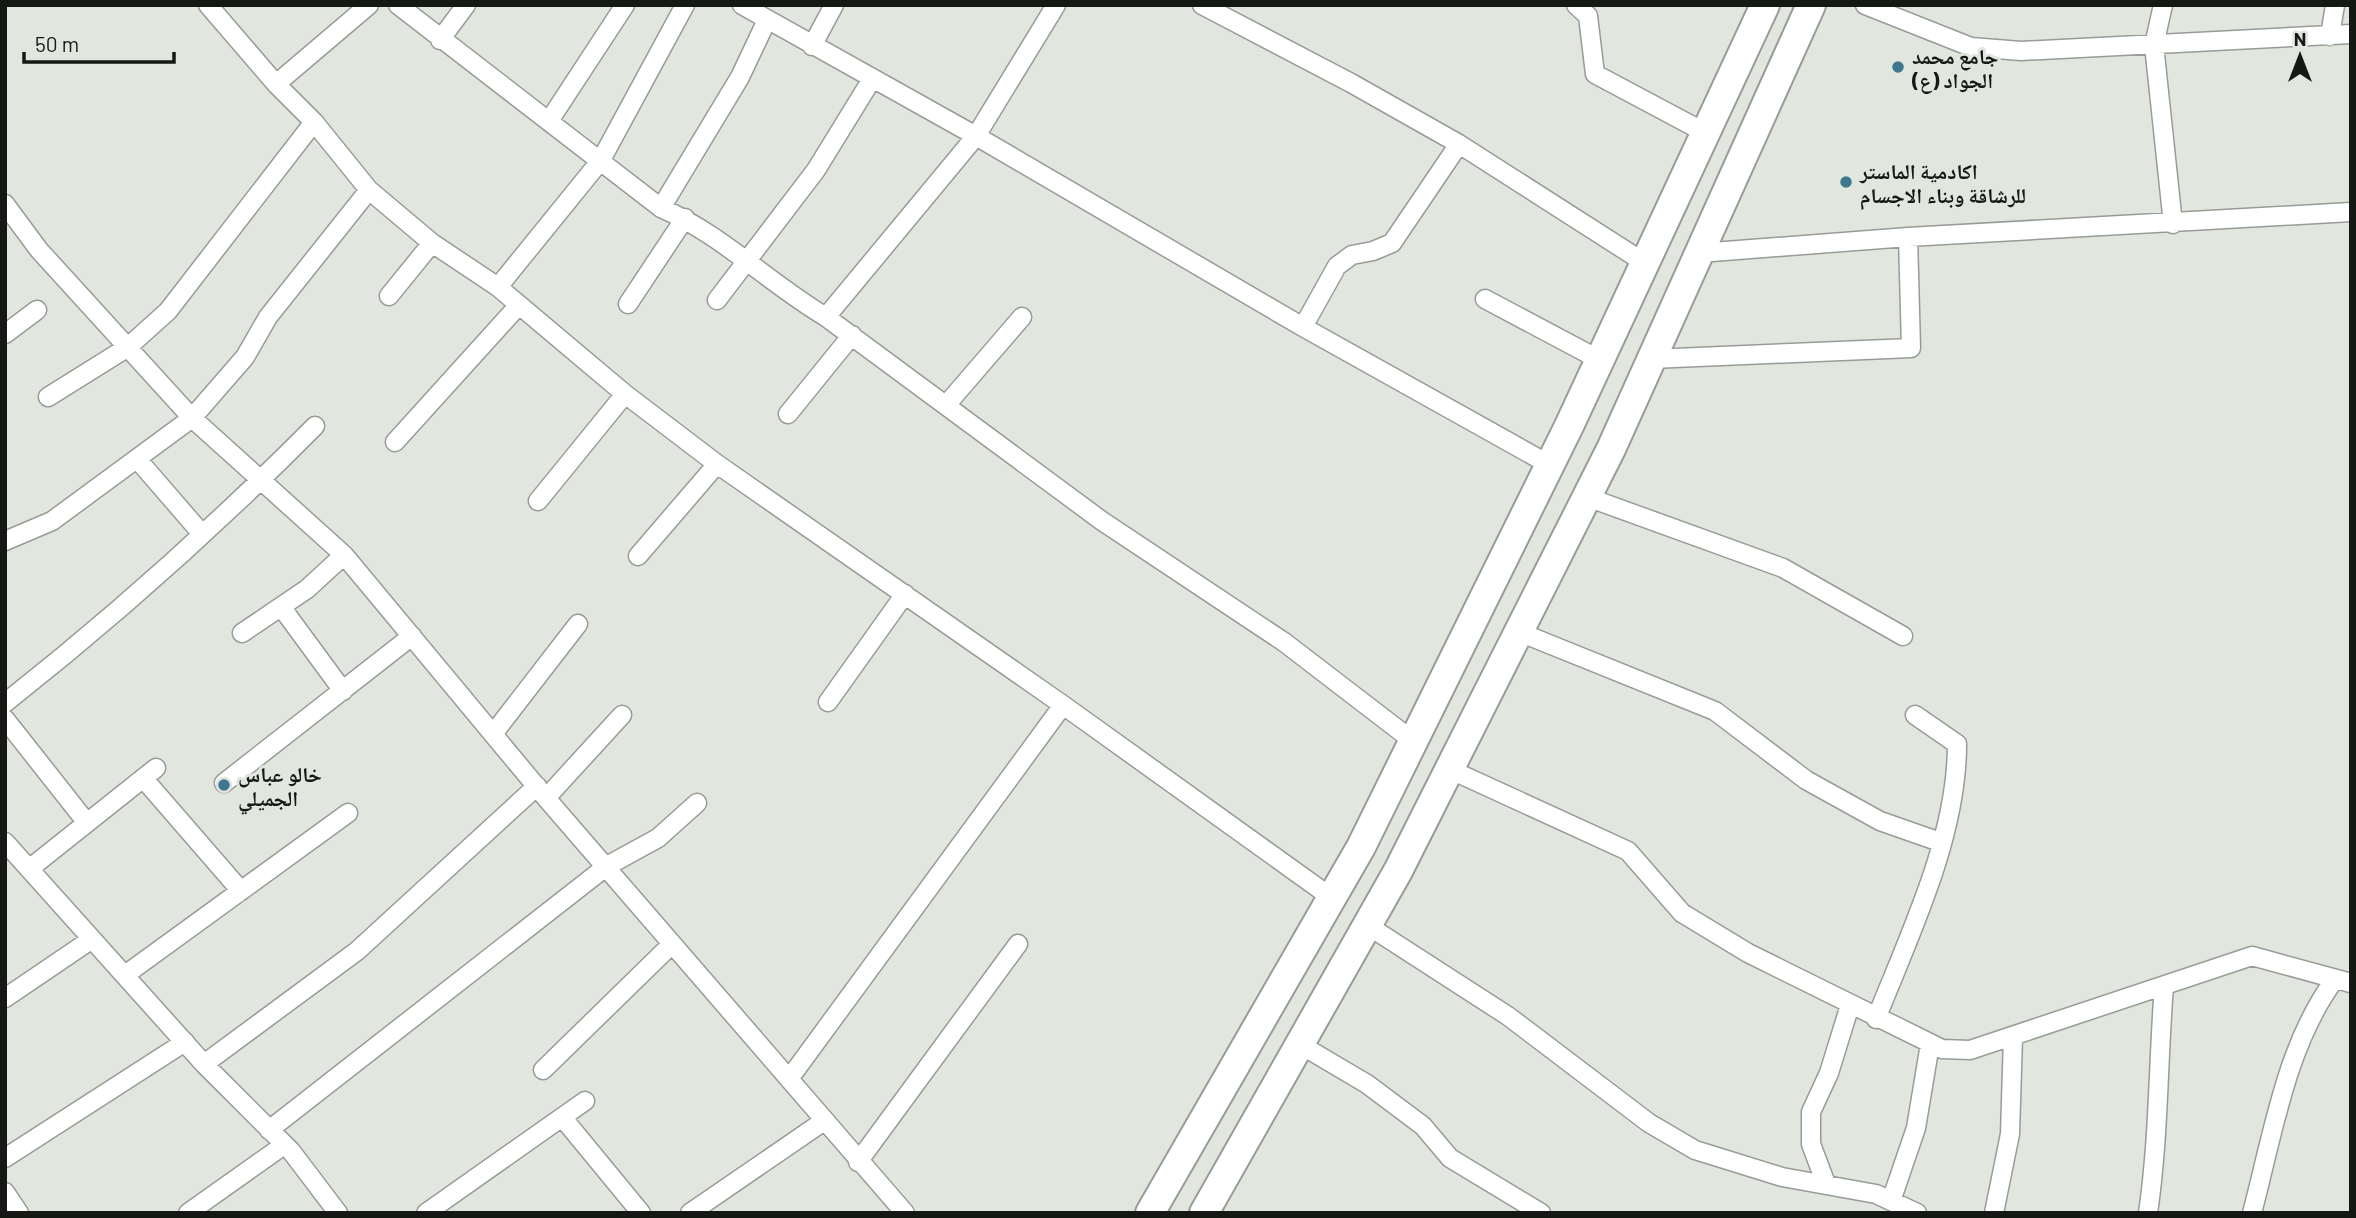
<svg xmlns="http://www.w3.org/2000/svg" width="2356" height="1218" viewBox="0 0 2356 1218" font-family="Barlow,'Noto Naskh Arabic',sans-serif">
	<style>
		.lines { fill: none; stroke-linecap: round; stroke-linejoin: round }
		.minor-casing { stroke: #979c96; stroke-width: 21 }
		.primary-casing { stroke: #979c96; stroke-width: 32 }
		.minor { stroke: #fff; stroke-width: 18 }
		.primary { stroke: #fff; stroke-width: 28 }
		.poi-dot { fill: #3d7790; stroke: #e1e6df; stroke-width: 2.5 }
		.labels { text-anchor: middle; dominant-baseline: central; stroke-width: 6; stroke-linejoin: round; paint-order: stroke }
		.poi-label { font-size: 21px; font-weight: bold; fill: #161815; stroke: #e1e6df; text-anchor: start }
	</style>
	<rect width="100%" height="100%" fill="#e1e6df"/>
	<g class="lines">
		<g class="minor-casing">
			<path id="minor" d="M208,5L276,84L314,122L369,190L432,243L498,287L625,394L717,464L1063,705L1332,898
				M398,5L661,208C721,234 770,284 826,317L1102,521L1284,642L1413,741
				M742,5L976,136L1303,327L1550,465
				M1202,5L1351,83L1459,144L1645,263
				M1576,5L1588,16L1595,74L1704,132
				M1865,5L1971,47L2021,51L2351,34
				M2163,5L2154,45L2173,224
				M2330,36L2335,5
				M440,40L466,5
				M812,46L834,5
				M276,84L369,5
				M549,121L625,5
				M5,204L39,250L192,418L344,555L546,798L905,1213
				M661,208L740,77L767,20
				M1699,253L1908,237L2351,212
				M498,287L601,160L685,5
				M389,296L432,243
				M1485,299L1598,359
				M717,300L816,170L872,79
				M628,304L685,218
				M826,317L976,136L1056,5
				M1303,327L1337,266L1352,255L1373,251L1392,243L1459,144
				M5,334L37,310
				M1651,359L1911,348L1908,237
				M48,397L128,347L168,311L314,122
				M947,404L1022,317
				M788,414L852,335
				M395,442L519,305
				M138,460L202,534
				M1587,497L1783,568L1903,636
				M538,501L625,394
				M5,541L52,521L192,418L245,357L268,317L369,190
				M638,556L717,464
				M282,608L343,691
				M1519,632L1715,711L1806,780L1880,821L1940,842
				M242,633L307,589L344,555
				M828,702L905,594
				M5,703C114,617 218,524 315,426
				M5,719L87,823
				M493,734L578,624
				M1449,769L1628,851L1682,913L1748,953L1942,1049L1970,1050L2252,956L2351,983
				M143,778L241,891
				M224,783L412,636
				M546,798L622,715
				M5,842L204,1064L291,1151L338,1213
				M29,869L156,768
				M1367,925L1508,1016L1649,1123L1695,1150L1782,1177L1876,1194L1917,1213
				M125,975L348,813
				M5,998L92,939
				M1876,1019C1910,933 1957,838 1957,744L1915,715
				M1301,1045L1367,1084L1423,1126L1450,1158L1541,1213
				M204,1064L357,951L537,786
				M543,1070L672,944
				M789,1079L1063,705
				M562,1117L641,1213
				M269,1130L607,866L658,838L697,803
				M5,1158L185,1042
				M858,1162L1018,944
				M1826,1184L1811,1144V1112L1829,1073L1850,1005
				M5,1192L19,1213
				M1891,1201L1916,1128L1930,1044
				M188,1213L284,1145
				M426,1213L585,1101
				M690,1213L824,1121
				M1994,1213L2010,1134L2013,1037
				M2148,1213C2159,1138 2158,1061 2164,986
				M2252,1213C2273,1134 2286,1045 2335,979"/>
		</g>
		<g class="primary-casing">
			<path id="primary" d="M1150,1213L1361,847L1569,426L1765,5
				M1204,1213L1398,871L1611,449L1811,5"/>
		</g>
		<use href="#minor" class="minor"/>
		<use href="#primary" class="primary"/>
	</g>
	<g class="poi-dot">
		<circle cx="1898" cy="67" r="7"/>
		<circle cx="1846" cy="182" r="7"/>
		<circle cx="224" cy="785" r="7"/>
	</g>
	<g class="labels">
		<g class="poi-label">
			<text x="1912" y="55">جامع محمد<tspan x="1912" dy="24">الجواد (ع)</tspan></text>
			<text x="1860" y="170">اكادمية الماستر<tspan x="1860" dy="24">للرشاقة وبناء الاجسام</tspan></text>
			<text x="238" y="773">خالو عباس<tspan x="238" dy="24">الجميلي</tspan></text>
		</g>
	</g>
	<rect width="2356" height="1218" fill="none" stroke="#161815" stroke-width="14"/>
	<g transform="translate(2300 56)" stroke="#e1e6df" stroke-width="5" paint-order="stroke">
	<path d="M0-5L12 26L0 18L-12 26Z" fill="#161815"/>
	<text y="-10" font-size="19" font-weight="bold" text-anchor="middle" fill="#161815">N</text>
	</g>
	<path d="M24 52v10h150v-10" fill="none" stroke="#161815" stroke-width="3.5"/>
	<text x="35" y="52" font-size="21" fill="#161815" stroke="#e1e6df" stroke-width="5" paint-order="stroke">50 m</text>
</svg>
